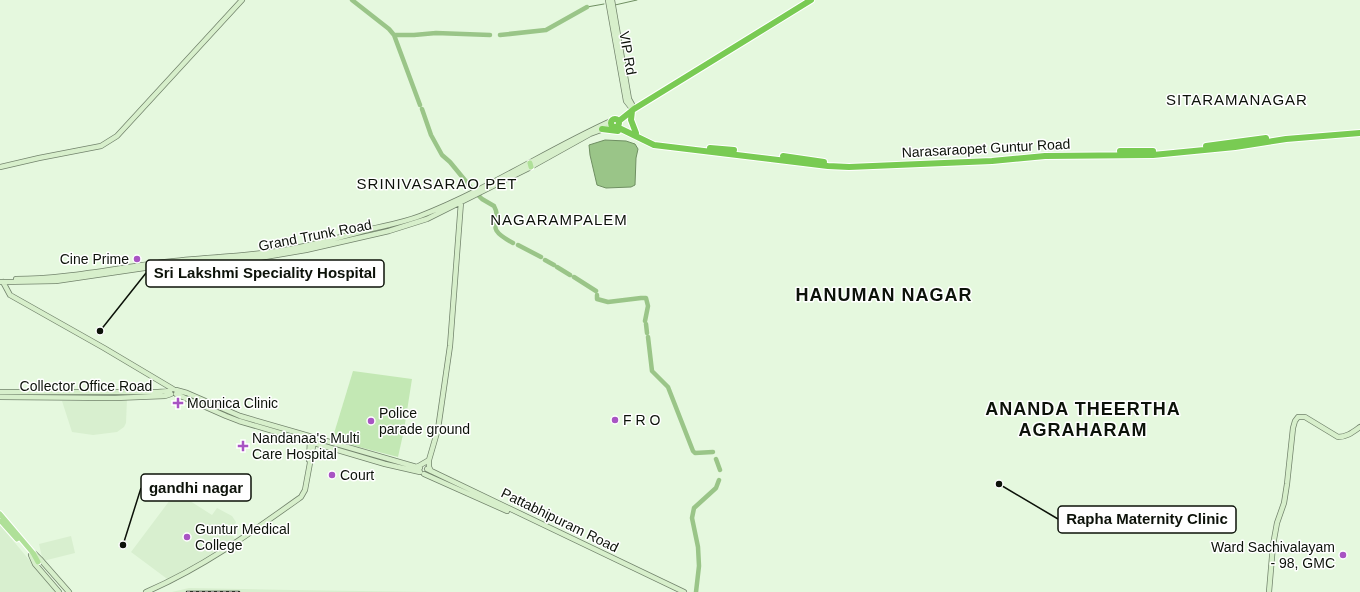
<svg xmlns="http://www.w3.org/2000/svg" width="1360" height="592" viewBox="0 0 1360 592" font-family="Helvetica,sans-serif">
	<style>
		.built { fill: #d8efcf }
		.green { fill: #c3e8b4 }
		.water { fill: #9ac588; stroke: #6f8f62 }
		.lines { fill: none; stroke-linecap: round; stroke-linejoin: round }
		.stream { stroke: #6f8f62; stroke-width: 1 }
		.river { stroke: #9ac588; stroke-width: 4.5 }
		.secondary-casing { stroke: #72836c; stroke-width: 6 }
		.primary-casing { stroke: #fff; stroke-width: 7 }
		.highway-casing { stroke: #fff; stroke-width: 8 }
		.secondary { stroke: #d7efcb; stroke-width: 4.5 }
		.primary { stroke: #afe098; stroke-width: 5 }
		.highway { stroke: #79cb53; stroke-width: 6 }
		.rail-casing { stroke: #2b3327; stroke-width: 2.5 }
		.rail { stroke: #fff; stroke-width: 1; stroke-dasharray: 3; stroke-linecap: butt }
		.poi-dot { fill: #a854c3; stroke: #fff; stroke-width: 1.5 }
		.labels { text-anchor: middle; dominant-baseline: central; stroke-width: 3; stroke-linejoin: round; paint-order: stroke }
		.street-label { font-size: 14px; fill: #0c1209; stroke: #fff }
		.poi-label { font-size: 14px; fill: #0c1209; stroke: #fff; text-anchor: start }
		.neighbourhood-label { font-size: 15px; letter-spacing: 1px; fill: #0c1209; stroke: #fff }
		.district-label { font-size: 18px; font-weight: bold; letter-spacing: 1px; fill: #0c1209; stroke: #fff }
		.leader { fill: none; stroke: #0c1209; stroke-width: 1.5 }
		.callout-dot { fill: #0c1209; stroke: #fff; stroke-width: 1.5 }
		.callout { fill: #fff; stroke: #0c1209; stroke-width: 1.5 }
		.callout-label { font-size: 15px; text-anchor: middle; font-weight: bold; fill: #0c1209 }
	</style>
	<rect width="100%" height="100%" fill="#e5f8de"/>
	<path class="built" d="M127,399L126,423L124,427L117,432L93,435L72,432L62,401Z
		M176,492L212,515L217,508L232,516L236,522L231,532L235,540L170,581L131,552Z
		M0,525L56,592H0Z
		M71,536L75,553L43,561L39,544Z
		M189,588L292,590L430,592H172Z"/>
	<path class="green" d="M353,371L412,379L404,430L398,457L332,440Z"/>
	<path class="water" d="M605,140L626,141L635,144L638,149L636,158L635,185L631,187L606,188L597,185L590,155L589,145Z"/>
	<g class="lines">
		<path class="stream" d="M615,5L637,0
			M587,7L604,4"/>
		<path class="river" d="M352,0L389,29L394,35L420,105
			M394,35H414L436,33L490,35
			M500,35L546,30L587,7
			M422,109L431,135L442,155L450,162L473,190L482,199L494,206C504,224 481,226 513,243
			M518,245L541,257
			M545,260L554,265
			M557,267L570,275
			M574,277L596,291
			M597,295V299L608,302L641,298H646L648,306L645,321
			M646,324L647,333
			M648,337L652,371L668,387L693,451L695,453L713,452
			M716,459L720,470
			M696,592L699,566L698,547L692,518L694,508L716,488L719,480"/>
		<g class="secondary-casing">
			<path id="secondary" d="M608,0L626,101L633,110
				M612,0L629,99L634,108
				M0,167L39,158L101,146L117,136L242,0
				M16,279C66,279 115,268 165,262C205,257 244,257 284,250C310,246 337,238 363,231C382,226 402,223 420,216C487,190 547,150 611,121
				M0,282L56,281L158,266L259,258L306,250L389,231L427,219L529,168L590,134L612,126
				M3,282L10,295L104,348L173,389
				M176,390L187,393L240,416L420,468
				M0,392H158L170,391
				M176,394L226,416L239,421L385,464L420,472
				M0,397L115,398L165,396L171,394
				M309,460L310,440
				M417,467L429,460
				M427,469L684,592
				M431,471L429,467V460L438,429L450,346L461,202
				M424,474L507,511
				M35,554L40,559L69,592
				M31,555L35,564L59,592
				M146,592C202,568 252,532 301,497L305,490L314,441
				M1269,592L1273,545L1277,523L1284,503L1287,484L1293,428L1295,421L1298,417H1305L1338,437C1347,437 1353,432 1360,427"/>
		</g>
		<g class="primary-casing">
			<path id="primary" d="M530,163L531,167
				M0,514L33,553L38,562
				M1,521L17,539"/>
		</g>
		<g class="highway-casing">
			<path id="highway" d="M632,111L631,120L636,133
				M611 123a4 4 0 1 1 8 0a4 4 0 1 1-8 0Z
				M619,121L634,109L811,0
				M617,127L654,145L828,166L849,167L992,161L1045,156L1153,155L1235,147L1286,139L1360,133
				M602,129L618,131
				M1206,146L1266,138
				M710,148L734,150
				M1120,151H1153
				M783,156L824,162"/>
		</g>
		<use href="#secondary" class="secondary"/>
		<use href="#primary" class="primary"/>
		<use href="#highway" class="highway"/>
		<g class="rail-casing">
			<path id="rail" d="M187,592H239"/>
		</g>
		<use href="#rail" class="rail"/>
	</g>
	<g class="poi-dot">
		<circle cx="137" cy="259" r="4"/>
		<path d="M176 397h4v4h4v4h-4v4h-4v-4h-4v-4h4z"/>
		<circle cx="615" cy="420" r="4"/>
		<circle cx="371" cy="421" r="4"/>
		<path d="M241 440h4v4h4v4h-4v4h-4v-4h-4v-4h4z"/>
		<circle cx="332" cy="475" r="4"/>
		<circle cx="187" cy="537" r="4"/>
		<circle cx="1343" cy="555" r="4"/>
	</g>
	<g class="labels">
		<g class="street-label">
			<text transform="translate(628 53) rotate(80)">VIP Rd</text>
			<text transform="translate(986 148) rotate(-3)">Narasaraopet Guntur Road</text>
			<text transform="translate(315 235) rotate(-11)">Grand Trunk Road</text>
			<text x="86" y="386">Collector Office Road</text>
			<text transform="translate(560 520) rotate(26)">Pattabhipuram Road</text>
		</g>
		<g class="poi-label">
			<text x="129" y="259" text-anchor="end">Cine Prime</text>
			<text x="187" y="403">Mounica Clinic</text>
			<text x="379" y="413">Police<tspan x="379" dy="16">parade ground</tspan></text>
			<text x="623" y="420">F R O</text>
			<text x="252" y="438">Nandanaa's Multi<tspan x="252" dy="16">Care Hospital</tspan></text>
			<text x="340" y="475">Court</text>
			<text x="195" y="529">Guntur Medical<tspan x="195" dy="16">College</tspan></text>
			<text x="1335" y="547" text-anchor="end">Ward Sachivalayam<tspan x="1335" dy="16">- 98, GMC</tspan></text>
		</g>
		<g class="neighbourhood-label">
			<text x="1237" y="99">SITARAMANAGAR</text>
			<text x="437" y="183">SRINIVASARAO PET</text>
			<text x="559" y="219">NAGARAMPALEM</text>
		</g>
		<g class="district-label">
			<text x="884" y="295">HANUMAN NAGAR</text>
			<text x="1083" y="409">ANANDA THEERTHA<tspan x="1083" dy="21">AGRAHARAM</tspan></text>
		</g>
	</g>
	<path class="leader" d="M100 331L146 273M123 545L141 488M999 484L1058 519"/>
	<g class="callout-dot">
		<circle cx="100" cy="331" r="4"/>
		<circle cx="123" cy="545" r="4"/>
		<circle cx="999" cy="484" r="4"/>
	</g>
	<g class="callout">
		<rect x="146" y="260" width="238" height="27" rx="4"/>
		<rect x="141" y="474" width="110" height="27" rx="4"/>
		<rect x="1058" y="506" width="178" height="27" rx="4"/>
	</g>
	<g class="callout-label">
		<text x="265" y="278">Sri Lakshmi Speciality Hospital</text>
		<text x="196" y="493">gandhi nagar</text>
		<text x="1147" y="524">Rapha Maternity Clinic</text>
	</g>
</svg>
